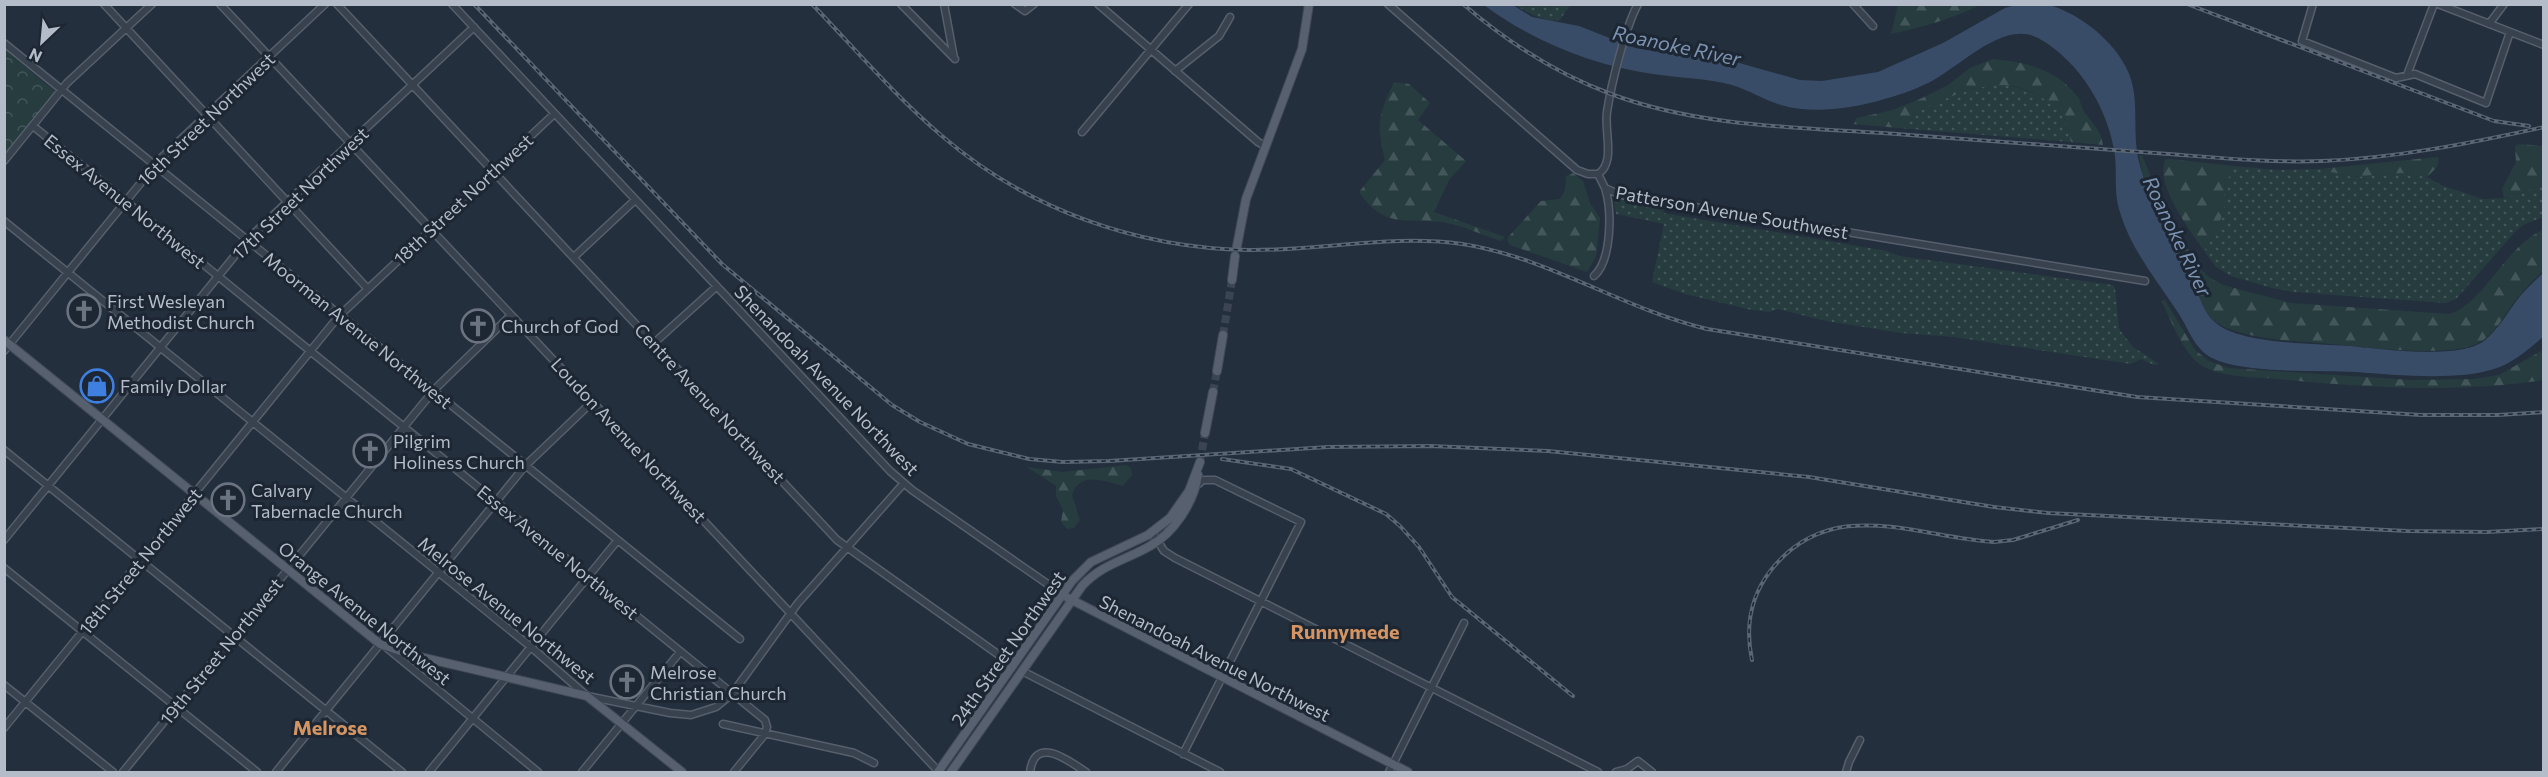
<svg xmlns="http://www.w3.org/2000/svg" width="2548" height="777" viewBox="0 0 2548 777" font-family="Commissioner,sans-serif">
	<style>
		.grass { fill: url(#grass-dots) }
		.forest { fill: url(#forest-firs) }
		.park { fill: url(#park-crowns) }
		.water { fill: #394c67 }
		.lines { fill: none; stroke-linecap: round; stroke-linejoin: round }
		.major-tunnel { stroke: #3a4453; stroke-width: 8; stroke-dasharray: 8 4; stroke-linecap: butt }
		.minor-casing { stroke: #565f6c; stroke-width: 9 }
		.major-casing { stroke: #414a57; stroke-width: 10 }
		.minor { stroke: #38414e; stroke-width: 6 }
		.major { stroke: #56606e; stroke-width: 8 }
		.rail-casing { stroke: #5a6575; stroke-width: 4 }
		.rail { stroke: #1d2633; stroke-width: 1.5; stroke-dasharray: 4.5; stroke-linecap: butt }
		.labels { text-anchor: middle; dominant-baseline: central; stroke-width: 6; stroke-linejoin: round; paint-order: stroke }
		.street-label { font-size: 18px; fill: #b4bcc9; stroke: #1d2633 }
		.poi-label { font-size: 18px; fill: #b4bcc9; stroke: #1d2633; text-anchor: start }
		.water-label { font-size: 20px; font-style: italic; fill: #7c92b1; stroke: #1d2633 }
		.neighbourhood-label { font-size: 20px; font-weight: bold; fill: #d59563; stroke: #1d2633 }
	</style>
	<defs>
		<pattern id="grass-dots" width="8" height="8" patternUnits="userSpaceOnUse" patternTransform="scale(1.5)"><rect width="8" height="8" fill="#263c3f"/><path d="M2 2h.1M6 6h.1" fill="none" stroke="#435659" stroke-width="1.8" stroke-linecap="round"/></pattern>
		<pattern id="forest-firs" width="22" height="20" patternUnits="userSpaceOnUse" patternTransform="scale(1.5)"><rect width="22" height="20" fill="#263c3f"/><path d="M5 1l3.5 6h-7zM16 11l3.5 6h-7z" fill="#435659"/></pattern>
		<pattern id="park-crowns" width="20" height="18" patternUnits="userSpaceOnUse" patternTransform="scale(1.5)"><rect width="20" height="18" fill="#263c3f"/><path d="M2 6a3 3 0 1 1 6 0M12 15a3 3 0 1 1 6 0" fill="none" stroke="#435659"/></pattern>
	</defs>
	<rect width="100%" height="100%" fill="#242f3e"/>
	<path class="grass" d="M1515,5H1570L1560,20C1543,22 1529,13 1515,5Z
		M1998,84C2023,88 2051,95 2064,118C2068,125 2069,135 2071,142L1899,128C1922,101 1965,89 1998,84Z
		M2235,166L2278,170L2319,169L2353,177L2402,173L2427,177L2441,185L2483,199L2504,198L2543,185V217L2523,225L2515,232L2456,299L2446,303L2293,292L2272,288L2231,276L2216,267L2204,251L2218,227L2224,209V186Z
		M1619,198L1664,206L1663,213L1887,251L1899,256L2113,285L2115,288L2119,329L2133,347L2159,364L2154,365L2141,359L2131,364L1954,337L1901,333L1826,321L1778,309L1769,312L1747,309L1685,294L1652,282L1664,224L1616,214L1614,202Z"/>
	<path class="forest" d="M1898,5V4L1980,5C1952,19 1922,27 1891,34Z
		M1993,59C2026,62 2056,69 2077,96C2081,101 2081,107 2085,113C2093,124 2101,130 2103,145L2071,142C2069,135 2068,126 2065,119C2060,109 2047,101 2038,95C2007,79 1980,85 1950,97C1931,104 1912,113 1899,128L1853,124L1857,118L1893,110L1920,99L1948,85L1970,68Z
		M1394,82L1409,84L1430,103L1418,120L1466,161L1449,180L1434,212L1505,237L1501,241C1485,236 1468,228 1452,224C1410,215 1387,233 1359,192L1385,160C1376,123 1378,116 1394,82Z
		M2520,144L2543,146V185L2504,198L2502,189L2516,162L2515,146Z
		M2139,155H2142L2166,214L2199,268L2209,277L2223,285L2291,303L2449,314C2483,305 2506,245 2543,230V271C2535,279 2526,287 2518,297C2506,312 2495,336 2476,344C2446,358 2366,347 2332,344C2303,341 2273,341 2246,334C2233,331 2218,326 2209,316C2199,304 2199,285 2191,270C2171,233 2144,198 2139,155Z
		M2437,157L2439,159L2437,167L2427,177L2402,173L2353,177L2319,169Z
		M2169,159L2235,166L2224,186V209L2218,227L2204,251C2191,231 2155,186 2165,160Z
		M1573,173L1583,181L1590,203L1600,218L1596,257L1587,272L1510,245L1507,240L1509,236L1541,201L1560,199L1565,190L1566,176Z
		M2165,300L2195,350L2209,361L2228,368L2412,380L2474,379L2499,375L2543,350V380C2457,393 2365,388 2278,379C2255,377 2228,378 2206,368C2183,357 2173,322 2161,301Z
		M1126,465L1131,468L1132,475L1123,486C1104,481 1080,471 1072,495L1080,520L1074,528L1067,529L1061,522L1063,510L1056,496V486L1027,467L1063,472Z"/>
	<path class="park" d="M5,50L56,92L5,154Z"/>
	<path class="water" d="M2046,4C2084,14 2130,52 2134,93C2137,117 2133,142 2140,166C2151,206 2172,235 2190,272C2200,292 2200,313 2220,326C2247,344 2316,344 2349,346C2381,349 2459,360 2484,341C2499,329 2509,310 2521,295C2528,287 2536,280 2543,273V337C2529,349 2512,364 2494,369C2456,381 2396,375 2356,372C2318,370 2244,374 2212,358C2194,349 2188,327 2177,311C2155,278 2130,248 2119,209C2114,192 2117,173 2115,156C2109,110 2080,61 2038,38C2003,19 1959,68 1928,83C1912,91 1895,96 1878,101C1847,109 1812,114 1781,105C1764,100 1749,90 1732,85C1707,78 1679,78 1653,74C1594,66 1532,41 1484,5H1513L1532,17L1579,26L1635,48L1665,53L1711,55L1800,80L1822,81L1878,72L1943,43L2005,8L2019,4Z"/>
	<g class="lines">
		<path class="major-tunnel" d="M1223,335L1232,280
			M1213,392L1217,371
			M1200,462L1205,433"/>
		<g class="minor-casing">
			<path id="minor" d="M104,4L367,288
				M220,4L939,772
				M337,4L837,540L1013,665
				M452,4L890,471L912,490L1062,594
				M901,4L955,59
				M944,4L954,58
				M1015,4L1025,11L1034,4
				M1098,4L1258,142L1265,146
				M1388,4L1577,170L1588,174H1598
				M1853,4L1873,26
				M2313,4L2302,41L2396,78L2415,74L2486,103L2510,32
				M2438,4L2544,45
				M2489,24L2504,4
				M4,43L740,639
				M1175,71L1219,36L1230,17
				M2407,75L2434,4
				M33,126L765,720L767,727L765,734L734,772
				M1082,132L1189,4
				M4,161L67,83L152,4
				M1598,174L1605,188L1621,195L2145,281
				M1598,174C1616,163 1604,131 1607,112C1611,85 1625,28 1638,4
				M4,221L531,647L587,696L670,713L691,715L716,707L732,694L798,603L904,483
				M574,257L635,200
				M1594,276C1612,260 1612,210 1605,188
				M654,343L716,287
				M4,351L161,158L325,4
				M4,450L402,772
				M1152,532L1164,551L1175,558L1598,772
				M4,540L250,237L474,27
				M4,568L257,772
				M387,648L538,772
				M1022,671L1220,772
				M4,685L113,772
				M723,724L854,753L874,763
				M4,728L338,317L554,114
				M1183,754L1301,522L1215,480H1203L1196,486
				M123,772L434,390L511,315
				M276,772L525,466L592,402
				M429,772L617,541
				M582,772L680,652
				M1030,772C1035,734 1069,761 1086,772
				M1389,772L1464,623
				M1616,772L1627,769L1638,761L1652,772
				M1846,772L1849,762L1860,740"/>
		</g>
		<g class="major-casing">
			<path id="major" d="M1237,246L1246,199L1302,49L1309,4
				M1232,280L1235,256
				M4,340L380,644L412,655L587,696L682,772
				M1217,371L1223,335
				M1205,433L1213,392
				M1068,598L1408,772
				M938,772L1072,581L1091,562L1148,535L1170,518L1189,491L1200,462
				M951,772L1082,586C1102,564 1126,560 1150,546C1174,533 1194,502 1198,475"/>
		</g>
		<use href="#minor" class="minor"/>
		<use href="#major" class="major"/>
		<g class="rail-casing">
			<path id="rail" d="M474,4L722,264L892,405L920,422L968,444L1029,459L1063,462L1109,461L1328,447L1430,446L1548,451L1809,477L1994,507L2048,513L2407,531L2487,532L2544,529
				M812,4C855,49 895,96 942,136C1027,209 1136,248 1248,250C1319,251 1392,234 1462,244C1548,257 1623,309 1707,329L2137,397L2421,415H2498L2544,412
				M1463,4C1506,41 1557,74 1611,94C1704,129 1811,127 1909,135C1991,141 2073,147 2155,153C2211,157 2266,163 2322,161C2397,158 2471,143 2544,127
				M2187,4L2494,121L2529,126
				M1222,459L1291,469L1386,514L1400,526L1419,547L1452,597L1573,696
				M1752,660C1745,627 1750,597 1771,570C1832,494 1915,537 1994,542L2013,540L2078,520"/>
		</g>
		<use href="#rail" class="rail"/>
	</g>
	<defs>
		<g id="church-ring" transform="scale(1.725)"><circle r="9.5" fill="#1d2633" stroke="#6b7280" stroke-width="1.5"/><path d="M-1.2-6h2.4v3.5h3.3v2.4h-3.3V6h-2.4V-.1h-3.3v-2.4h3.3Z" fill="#6b7280"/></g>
		<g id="shop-ring" transform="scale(1.725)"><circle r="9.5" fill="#1d2633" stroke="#3f7fe0" stroke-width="1.5"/><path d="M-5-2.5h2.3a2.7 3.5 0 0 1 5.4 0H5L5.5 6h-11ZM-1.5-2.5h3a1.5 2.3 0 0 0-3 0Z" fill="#3f7fe0"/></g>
	</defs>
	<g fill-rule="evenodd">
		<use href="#church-ring" x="84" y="311"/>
		<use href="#church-ring" x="478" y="326"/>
		<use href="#shop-ring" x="97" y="386"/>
		<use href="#church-ring" x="370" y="451"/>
		<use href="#church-ring" x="228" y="500"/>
		<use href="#church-ring" x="627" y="682"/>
	</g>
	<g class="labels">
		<g class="street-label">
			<text transform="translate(206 119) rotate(-44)">16th Street Northwest</text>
			<text transform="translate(300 193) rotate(-44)">17th Street Northwest</text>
			<text transform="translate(463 199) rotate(-43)">18th Street Northwest</text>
			<text transform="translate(125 201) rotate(39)">Essex Avenue Northwest</text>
			<text transform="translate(1732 212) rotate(10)">Patterson Avenue Southwest</text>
			<text transform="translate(358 330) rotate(39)">Moorman Avenue Northwest</text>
			<text transform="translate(827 380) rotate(46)">Shenandoah Avenue Northwest</text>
			<text transform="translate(710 403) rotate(47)">Centre Avenue Northwest</text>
			<text transform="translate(629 440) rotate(47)">Loudon Avenue Northwest</text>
			<text transform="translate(558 552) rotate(39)">Essex Avenue Northwest</text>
			<text transform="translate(140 561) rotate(-51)">18th Street Northwest</text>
			<text transform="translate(507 610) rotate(39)">Melrose Avenue Northwest</text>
			<text transform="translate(365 613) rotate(39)">Orange Avenue Northwest</text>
			<text transform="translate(1008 648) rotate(-55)">24th Street Northwest</text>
			<text transform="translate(221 651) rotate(-51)">19th Street Northwest</text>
			<text transform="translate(1215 658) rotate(27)">Shenandoah Avenue Northwest</text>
		</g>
		<g class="poi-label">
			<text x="107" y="301">First Wesleyan<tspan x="107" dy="21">Methodist Church</tspan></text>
			<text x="501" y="326">Church of God</text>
			<text x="120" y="386">Family Dollar</text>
			<text x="393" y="441">Pilgrim<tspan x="393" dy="21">Holiness Church</tspan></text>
			<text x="251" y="490">Calvary<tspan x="251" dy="21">Tabernacle Church</tspan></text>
			<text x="650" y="672">Melrose<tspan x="650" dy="21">Christian Church</tspan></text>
		</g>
		<g class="water-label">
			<text transform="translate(1677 45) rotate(12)">Roanoke River</text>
			<text transform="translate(2178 236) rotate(64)">Roanoke River</text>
		</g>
		<g class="neighbourhood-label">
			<text x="1345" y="631">Runnymede</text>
			<text x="330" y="727">Melrose</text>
		</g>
	</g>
	<rect width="2548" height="777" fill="none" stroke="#b4bcc9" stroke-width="12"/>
	<g transform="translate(42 42) rotate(206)" stroke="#1d2633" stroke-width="4.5" paint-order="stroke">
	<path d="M0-4.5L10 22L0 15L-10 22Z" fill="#b4bcc9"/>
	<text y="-9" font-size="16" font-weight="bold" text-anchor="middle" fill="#b4bcc9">N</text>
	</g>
</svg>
